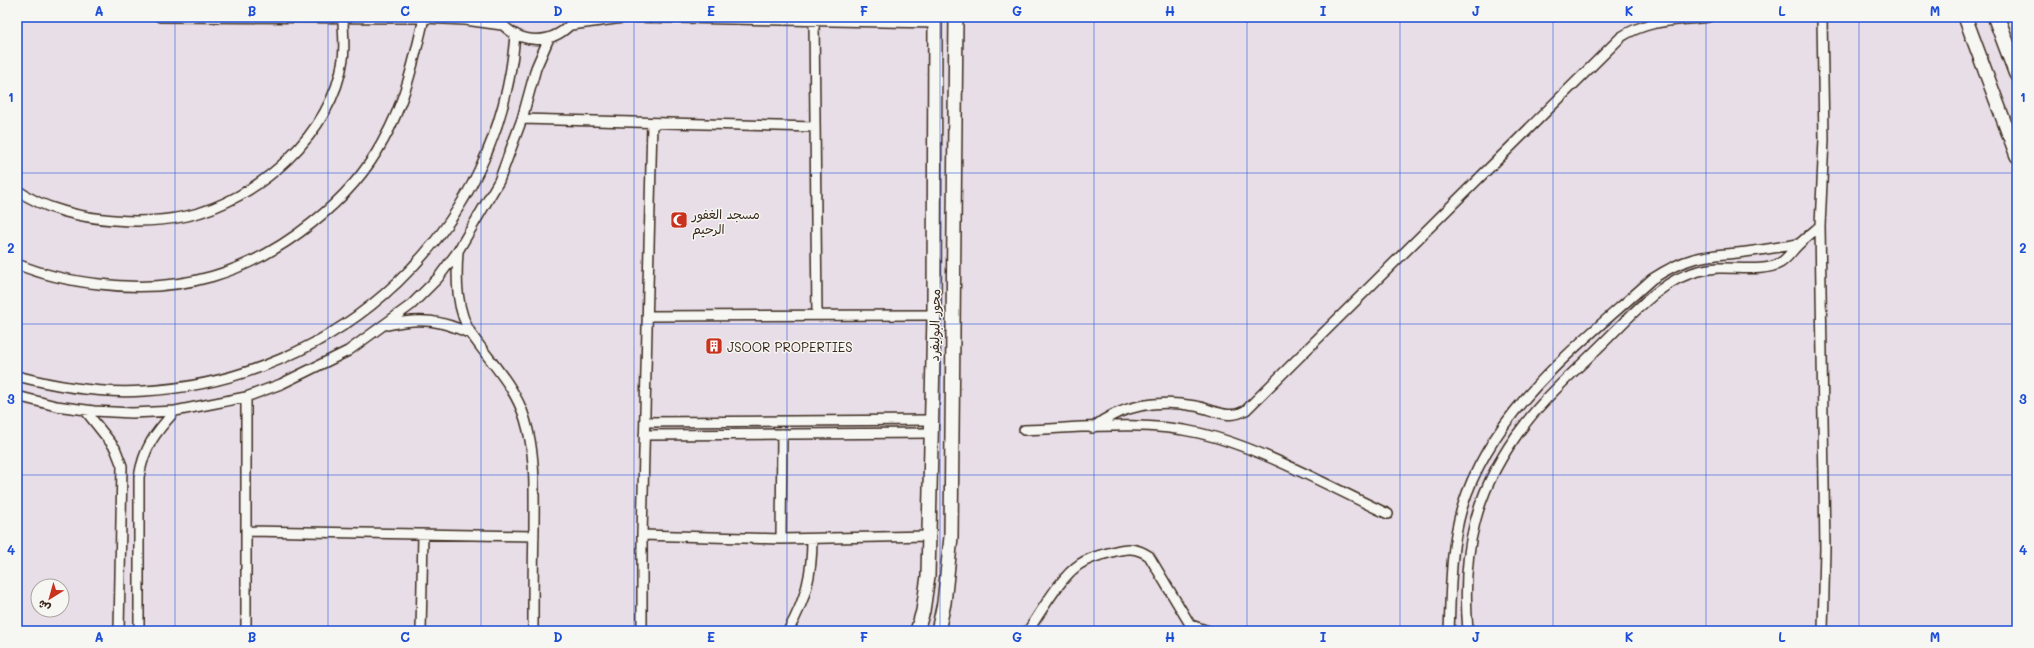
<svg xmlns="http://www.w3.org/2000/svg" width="2034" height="648" viewBox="0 0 2034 648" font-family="Mali,'Playpen Sans Arabic',sans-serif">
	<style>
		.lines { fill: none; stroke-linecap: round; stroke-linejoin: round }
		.street-casing { stroke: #3b2a1e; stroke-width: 12 }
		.secondary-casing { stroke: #3b2a1e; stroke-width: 16 }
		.highway-casing { stroke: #3b2a1e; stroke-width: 19 }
		.street { stroke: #f6f6f2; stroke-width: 9 }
		.secondary { stroke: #f6f6f2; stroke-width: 13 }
		.highway { stroke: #f6f6f2; stroke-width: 16 }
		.grid { fill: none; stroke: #1d4ed8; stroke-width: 1; stroke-opacity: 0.55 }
		.labels { text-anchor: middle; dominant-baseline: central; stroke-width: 3; stroke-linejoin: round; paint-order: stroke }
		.poi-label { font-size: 13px; fill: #3b2a1e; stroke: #f6f6f2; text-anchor: start }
		.street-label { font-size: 13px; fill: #3b2a1e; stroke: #f6f6f2 }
		.neatline { fill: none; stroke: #1d4ed8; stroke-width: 1.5 }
		.grid-label { font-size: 13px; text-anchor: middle; font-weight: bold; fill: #1d4ed8 }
	</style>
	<rect width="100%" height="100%" fill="#e8dee8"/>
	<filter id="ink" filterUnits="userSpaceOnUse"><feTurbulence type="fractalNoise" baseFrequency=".025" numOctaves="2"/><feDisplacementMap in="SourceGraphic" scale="8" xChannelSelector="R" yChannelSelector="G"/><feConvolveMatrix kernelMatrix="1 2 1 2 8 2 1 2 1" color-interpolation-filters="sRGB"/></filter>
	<g filter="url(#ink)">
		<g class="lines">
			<g class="street-casing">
				<path id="street" d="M160,17L424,18L465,20L502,25
					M496,17C519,47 554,47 577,17
					M1822,17L1824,139L1820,226L1825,548L1823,631
					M814,21L817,315
					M571,25L630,17L935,23
					M522,119L815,127
					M17,190C43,209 83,218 114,220C139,222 163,221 187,216C258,200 333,133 343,59C345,46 343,32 343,19
					M458,252C456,279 456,311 472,335C491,363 515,386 525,419C536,455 534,491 534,528C533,562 533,597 533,631
					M17,264C43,275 71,281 99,284C181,294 248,274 312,223C341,200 366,173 383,141C405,102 414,61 424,18
					M647,316L934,315
					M388,325C421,317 441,320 471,334
					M17,376C59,387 101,394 144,391C340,380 500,231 515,35
					M17,396L56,406L94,411L132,413L175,411L246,397L281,384L348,351L411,305L438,278L458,251L499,181L522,119L536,68L549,38
					M85,410L115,448L122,466L119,631
					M645,422L933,420
					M1092,428C1121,405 1159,399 1195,406C1213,409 1228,421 1246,410L1621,37C1649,19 1676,21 1708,17
					M1024,430C1081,428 1142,420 1199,433C1260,447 1330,487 1388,514
					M644,435L932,433
					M247,531L534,536
					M642,535L781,539L929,536
					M781,539L782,434
					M1191,625L1208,631
					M139,631V477C144,447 155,433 175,411
					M246,631V397
					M421,631L423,535
					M642,631V535L652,123
					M788,631C806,599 812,575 812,539
					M1028,631C1041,612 1061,576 1080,564C1090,557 1101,555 1112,552C1126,548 1136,547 1149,556L1194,631
					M1449,631C1451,589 1450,549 1462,508C1492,409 1578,346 1652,279C1684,258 1700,256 1737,253C1758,251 1778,247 1799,244
					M1468,631C1461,551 1475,488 1525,424C1545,397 1572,374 1596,350C1621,326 1646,296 1677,279C1689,273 1704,269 1718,268C1735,267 1766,272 1780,263C1787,259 1792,251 1797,246C1804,239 1813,232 1820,226"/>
			</g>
			<g class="secondary-casing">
				<path id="secondary" d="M1965,17L2017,156
					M917,631L923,611L928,576L934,315L935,17
					M938,631L944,603L951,537L956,17"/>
			</g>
			<g class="highway-casing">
				<path id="highway" d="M1996,17L2017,73"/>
			</g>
			<use href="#street" class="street"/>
			<use href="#secondary" class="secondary"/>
			<use href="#highway" class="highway"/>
		</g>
	</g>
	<path class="grid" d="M175,17V631M328,17V631M481,17V631M634,17V631M787,17V631M940,17V631M1094,17V631M1247,17V631M1400,17V631M1553,17V631M1706,17V631M1859,17V631M17,173H2017M17,324H2017M17,475H2017"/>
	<defs>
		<g id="mosque-square" transform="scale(0.9)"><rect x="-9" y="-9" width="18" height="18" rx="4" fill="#c8321e" stroke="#f6f6f2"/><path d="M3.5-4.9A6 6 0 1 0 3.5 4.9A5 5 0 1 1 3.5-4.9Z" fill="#fff"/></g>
		<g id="building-square" transform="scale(0.9)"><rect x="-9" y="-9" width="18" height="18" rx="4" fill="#c8321e" stroke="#f6f6f2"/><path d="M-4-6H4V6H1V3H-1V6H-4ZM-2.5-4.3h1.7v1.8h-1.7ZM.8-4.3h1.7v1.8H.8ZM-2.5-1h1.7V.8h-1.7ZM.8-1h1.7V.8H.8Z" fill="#fff"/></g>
	</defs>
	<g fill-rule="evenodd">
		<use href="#mosque-square" x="679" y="220"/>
		<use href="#building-square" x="714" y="346"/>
	</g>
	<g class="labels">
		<g class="poi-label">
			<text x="692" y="213">مسجد الغفور<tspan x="692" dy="15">الرحيم</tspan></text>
			<text x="727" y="346">JSOOR PROPERTIES</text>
		</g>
		<g class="street-label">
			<text transform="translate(934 325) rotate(-89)">محور البوليفرد</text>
		</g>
	</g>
	<rect width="2034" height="648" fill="none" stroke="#f6f6f2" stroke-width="44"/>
	<g transform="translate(50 598) rotate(217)"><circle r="19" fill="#f6f6f2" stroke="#aba49d"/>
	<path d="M0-3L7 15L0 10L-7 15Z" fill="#c8321e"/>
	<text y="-6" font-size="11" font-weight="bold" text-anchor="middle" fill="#3b2a1e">ش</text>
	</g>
	<rect x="22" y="22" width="1990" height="604" class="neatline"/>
	<g class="grid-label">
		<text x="99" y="16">A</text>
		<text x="252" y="16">B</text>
		<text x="405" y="16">C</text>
		<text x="558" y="16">D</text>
		<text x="711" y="16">E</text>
		<text x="864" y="16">F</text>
		<text x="1017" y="16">G</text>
		<text x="1170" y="16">H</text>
		<text x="1323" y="16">I</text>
		<text x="1476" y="16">J</text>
		<text x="1629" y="16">K</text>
		<text x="1782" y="16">L</text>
		<text x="1935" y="16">M</text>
		<text x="11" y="102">1</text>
		<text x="2023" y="102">1</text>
		<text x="11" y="253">2</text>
		<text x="2023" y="253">2</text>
		<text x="11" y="404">3</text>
		<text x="2023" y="404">3</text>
		<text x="11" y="555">4</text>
		<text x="2023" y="555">4</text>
		<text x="99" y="642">A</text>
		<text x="252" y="642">B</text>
		<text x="405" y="642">C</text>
		<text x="558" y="642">D</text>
		<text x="711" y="642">E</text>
		<text x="864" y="642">F</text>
		<text x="1017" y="642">G</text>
		<text x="1170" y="642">H</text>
		<text x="1323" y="642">I</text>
		<text x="1476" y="642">J</text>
		<text x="1629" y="642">K</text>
		<text x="1782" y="642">L</text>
		<text x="1935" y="642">M</text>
	</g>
</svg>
